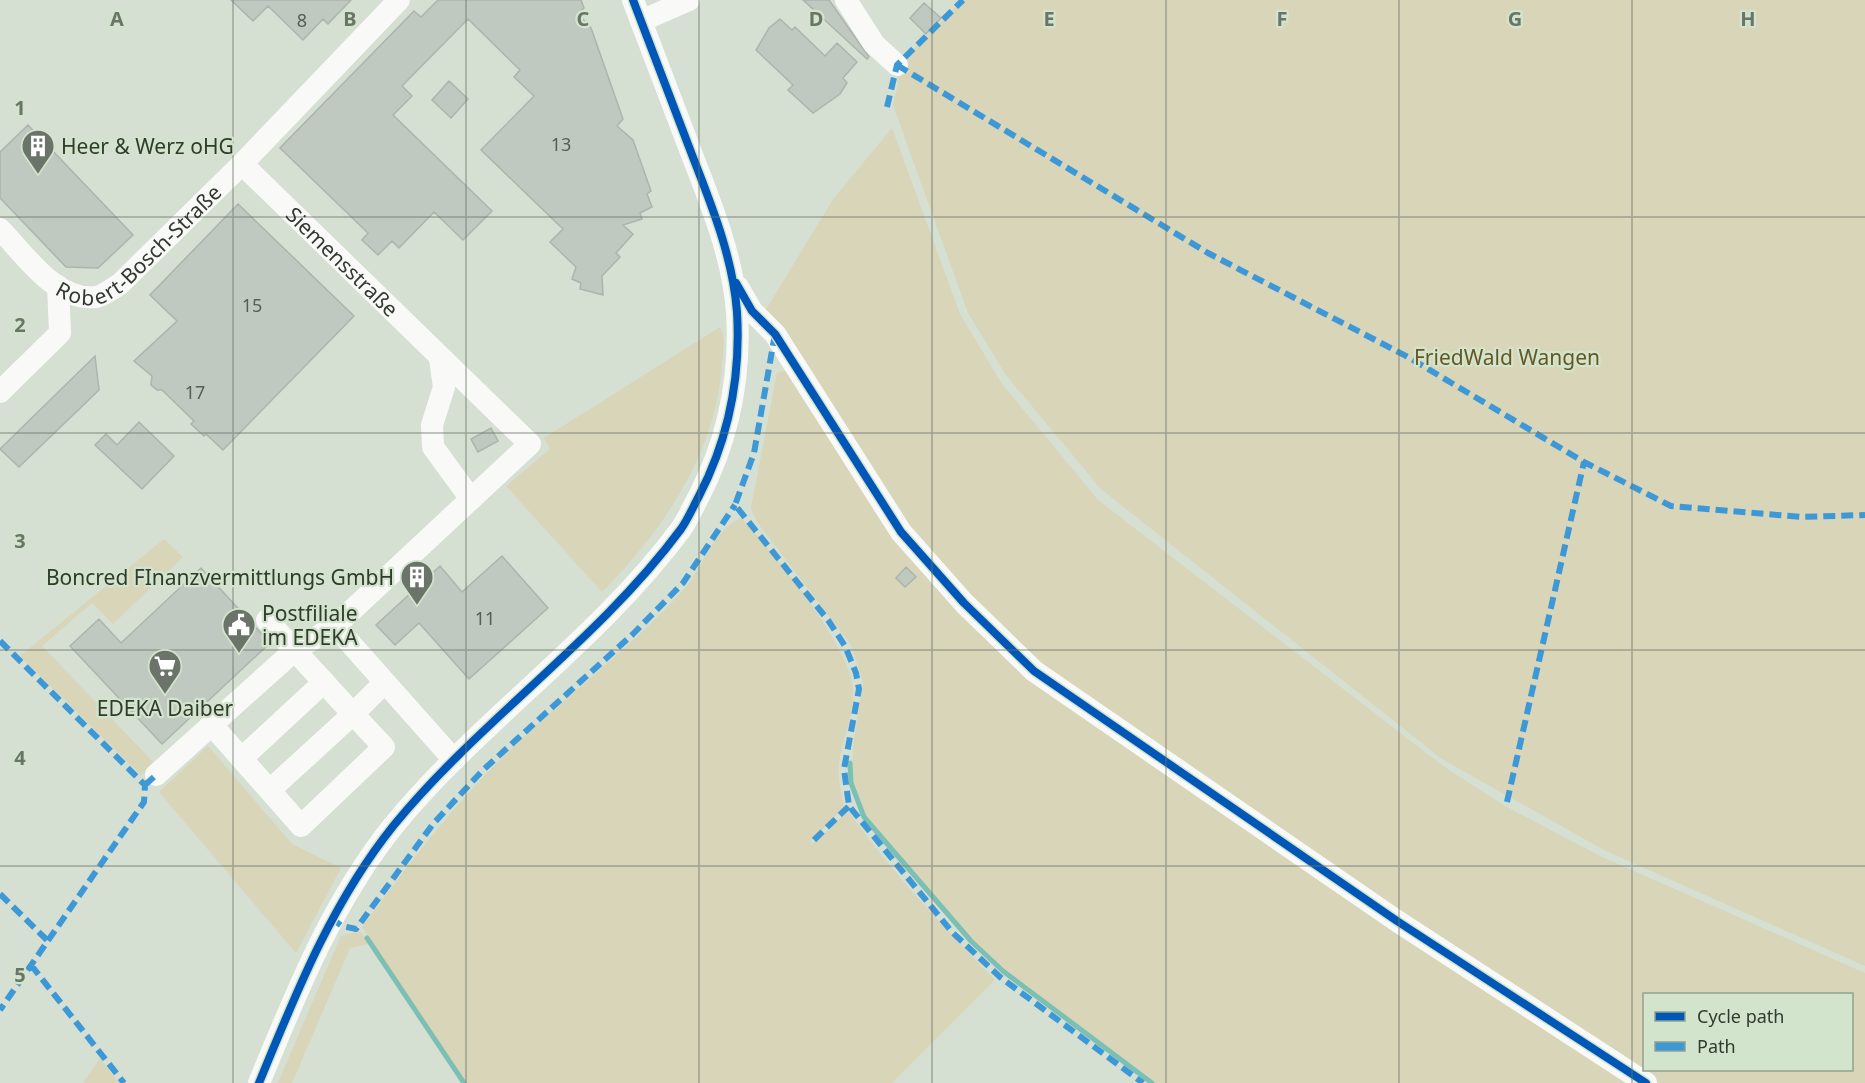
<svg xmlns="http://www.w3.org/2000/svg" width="1865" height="1083" viewBox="0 0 1865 1083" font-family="'Noto Sans',sans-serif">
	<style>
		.green { fill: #d9d5b9; fill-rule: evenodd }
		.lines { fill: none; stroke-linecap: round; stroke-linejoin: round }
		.stream { stroke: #7bc0b3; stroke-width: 5 }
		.building { fill: #bfc9c0; stroke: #abb5ad; stroke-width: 1.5 }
		.minor { stroke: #f9faf8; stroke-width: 22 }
		.quiet { stroke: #3d98d7; stroke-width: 6; stroke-dasharray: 12 6; stroke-linecap: butt }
		.cycleway-casing { stroke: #d2e5cc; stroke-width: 11 }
		.cycleway { stroke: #0057b8; stroke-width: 8 }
		.grid { fill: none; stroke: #6b7469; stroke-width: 1.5; stroke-opacity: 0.55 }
		.labels { text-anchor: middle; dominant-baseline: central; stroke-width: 4.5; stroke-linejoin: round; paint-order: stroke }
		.number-label { font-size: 18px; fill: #565e55 }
		.poi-label { font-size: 21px; fill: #323a30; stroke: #d2e5cc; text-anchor: start }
		.street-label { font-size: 21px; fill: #323a30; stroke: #d2e5cc }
		.park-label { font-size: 21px; fill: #675623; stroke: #d2e5cc }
		.grid-label { font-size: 20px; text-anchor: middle; font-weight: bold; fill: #6b7469; stroke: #d2e5cc; stroke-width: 4.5; stroke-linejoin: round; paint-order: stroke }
	</style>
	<rect width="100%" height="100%" fill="#d5dfd2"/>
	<path class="green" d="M963,0H1865V966L1604,850L1442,759L1101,489L1006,375L968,313L893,105L898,84L897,65Z
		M892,128L960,314L1002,384L1098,500L1443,766L1505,806L1600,856L1865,973V1083H1659L1365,891L1037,665L909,529L765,311L834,198ZM1644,994H1852V1070H1644Z
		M720,327C726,338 723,351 722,363C717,451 663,531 602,592L506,486L550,449L544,438Z
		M788,370L963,611L1638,1083H1157L1003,970L970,938L865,815L852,783L853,747L863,682L851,645L757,522L751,508L777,373Z
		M741,518C772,551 851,646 853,689C854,714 843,738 839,762C837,777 841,792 844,807L811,841L812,845L848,811C891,872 943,926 995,980L892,1083H467L362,927C401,875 440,822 485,775C548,709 624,656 685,588C703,567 714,529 741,518Z
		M164,539L183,557L113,624L92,603L42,646L154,763L141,775L20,656Z
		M208,746L292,844L341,868L296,953L159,792Z
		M360,931L369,944L350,948L292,1083H278L341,936Z
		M100,1058L119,1083H83Z"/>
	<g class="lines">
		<path class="stream" d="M850,763L851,783L864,817L971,941L1003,971L1152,1083
			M367,938L464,1083"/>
	</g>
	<path class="building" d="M231,0H351L328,24L323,19L303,40L268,6L253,21Z
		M438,0H581L584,8L578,14L591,28L623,119L617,126L633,140L651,191L647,194L652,207L640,213L642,219L623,225L633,234L616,253L620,257L602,276L603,295L580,289L581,283L572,279L576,267L550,242L563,229L481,150L534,96L514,77L520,70L468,19L402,86L412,96L393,115L492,211L463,240L434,212L399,248L392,241L378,255L362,240L368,233L280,148L414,11L421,17Z
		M803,0H829L869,57L867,59Z
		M924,3L941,18L926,34L910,18Z
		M780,19L792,30L795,27L825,56L837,43L857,62L843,78L847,83L840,94L813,113L788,90L793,85L756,50L769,28Z
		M449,81L468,99L451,118L432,100Z
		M28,125L133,235L98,268L66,267L0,198V152Z
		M238,204L354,316L223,450L206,434L204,436L191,424L194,421L162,390H157L151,385L152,376L134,361L177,321L150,295Z
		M95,356L99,390L19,467L0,449Z
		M139,422L174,456L142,489L95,445L106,434L117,445Z
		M491,428L498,441L478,452L471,439Z
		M502,556L548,608L469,679L419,623L395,645L376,625L440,566L462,592Z
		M906,567L916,577L905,587L896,578Z
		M201,568L270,643L162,744L70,646L99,619L121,643Z"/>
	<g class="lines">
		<g class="minor">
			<path d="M846,0L874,44L897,65"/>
			<path d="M641,21L689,0"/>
			<path id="s1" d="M242,164L530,444L335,626L454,760"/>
			<path id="s2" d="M0,229C24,254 56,302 96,297C103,296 113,288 120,284L242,164L399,0"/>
			<path d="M738,287L752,311L775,334L901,532L964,603L1034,671L1397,921L1646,1083"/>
			<path d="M440,359L444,387L432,425L433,447L471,499"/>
			<path d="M0,392L60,333L58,286"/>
			<path d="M267,620L353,714L270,790"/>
			<path d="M211,724L301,826L384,747L353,714L384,683"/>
			<path d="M242,758L324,682"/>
			<path d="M156,775L295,650L335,626"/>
			<path d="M259,1083C296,993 332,902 394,825C481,719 598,641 681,529C688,519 693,507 699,496C729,438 741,378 737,312C733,259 713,209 694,160C674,107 653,53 633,0"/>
		</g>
		<path class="quiet" d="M897,65L1208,253L1408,357L1584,462L1671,506L1801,517L1865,515
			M887,107L897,65L963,0
			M775,334L754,453L735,505L828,620L845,646L856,673L859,689L844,769L849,806L952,932L1000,977L1143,1083
			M0,641L145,785L144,802L0,1010
			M145,785L156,775
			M1507,802L1584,462
			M814,840L849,806
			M0,894L47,940
			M331,918L342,926L356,929L433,824L483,770L633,634L683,583L735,505
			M31,965L124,1083"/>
		<g class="cycleway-casing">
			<path id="cycleway" d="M736,283L752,311L775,334L901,532L964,603L1034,671L1397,921L1646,1083
				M259,1083C296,993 332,902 394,825C481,719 598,641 681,529C688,519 693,507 699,496C729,438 741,378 737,312C733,259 713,209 694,160C674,107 653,53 633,0"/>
		</g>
		<use href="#cycleway" class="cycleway"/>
	</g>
	<path class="grid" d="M233,0V1083M466,0V1083M699,0V1083M932,0V1083M1166,0V1083M1399,0V1083M1632,0V1083M0,217H1865M0,433H1865M0,650H1865M0,866H1865"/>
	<defs>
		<g id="building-pin" transform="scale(1.725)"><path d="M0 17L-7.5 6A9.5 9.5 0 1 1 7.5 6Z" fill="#6b7469" stroke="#d2e5cc"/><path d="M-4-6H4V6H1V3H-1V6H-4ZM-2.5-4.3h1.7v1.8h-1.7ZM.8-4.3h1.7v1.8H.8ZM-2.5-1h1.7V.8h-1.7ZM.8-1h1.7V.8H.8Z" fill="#fff"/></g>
		<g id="civic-pin" transform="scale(1.725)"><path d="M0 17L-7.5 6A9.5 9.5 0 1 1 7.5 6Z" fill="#6b7469" stroke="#d2e5cc"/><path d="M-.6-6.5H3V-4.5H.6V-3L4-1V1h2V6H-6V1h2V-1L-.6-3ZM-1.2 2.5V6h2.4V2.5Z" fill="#fff"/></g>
		<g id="supermarket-pin" transform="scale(1.725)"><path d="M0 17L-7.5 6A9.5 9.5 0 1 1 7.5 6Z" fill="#6b7469" stroke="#d2e5cc"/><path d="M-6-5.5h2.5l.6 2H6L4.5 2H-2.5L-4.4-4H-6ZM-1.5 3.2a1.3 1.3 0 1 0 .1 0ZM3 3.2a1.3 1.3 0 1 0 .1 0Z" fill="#fff"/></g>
	</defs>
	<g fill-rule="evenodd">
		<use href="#building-pin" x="38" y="146"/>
		<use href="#building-pin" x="417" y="577"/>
		<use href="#civic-pin" x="239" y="625"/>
		<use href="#supermarket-pin" x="165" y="666"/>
	</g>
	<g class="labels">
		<g class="number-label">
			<text x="302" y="20">8</text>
			<text x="561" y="144">13</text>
			<text x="252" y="305">15</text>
			<text x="195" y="392">17</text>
			<text x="485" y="618">11</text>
		</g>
		<g class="poi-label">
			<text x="61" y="146">Heer &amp; Werz oHG</text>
			<text x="394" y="577" text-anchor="end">Boncred FInanzvermittlungs GmbH</text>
			<text x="262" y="613">Postfiliale<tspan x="262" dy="24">im EDEKA</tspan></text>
			<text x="165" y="708" text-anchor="middle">EDEKA Daiber</text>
		</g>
		<g class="street-label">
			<text stroke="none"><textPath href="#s2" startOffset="184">Robert-Bosch-Straße</textPath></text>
			<text stroke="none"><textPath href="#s1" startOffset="140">Siemensstraße</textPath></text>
		</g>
		<g class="park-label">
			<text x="1507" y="357">FriedWald Wangen</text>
		</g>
	</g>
	<g class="grid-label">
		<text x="117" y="26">A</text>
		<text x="350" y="26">B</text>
		<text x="583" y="26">C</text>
		<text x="816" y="26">D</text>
		<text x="1049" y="26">E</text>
		<text x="1282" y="26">F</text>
		<text x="1515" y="26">G</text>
		<text x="1748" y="26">H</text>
		<text x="20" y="115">1</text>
		<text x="20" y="332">2</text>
		<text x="20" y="548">3</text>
		<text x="20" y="765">4</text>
		<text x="20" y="982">5</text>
	</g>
	<rect x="1643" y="993" width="210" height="78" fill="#d2e5cc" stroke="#92a18e" stroke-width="1.5"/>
	<rect x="1655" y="1012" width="30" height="9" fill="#0057b8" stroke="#92a18e" stroke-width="1.5"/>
	<text x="1697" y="1023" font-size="18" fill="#323a30">Cycle path</text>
	<rect x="1655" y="1042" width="30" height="9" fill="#3d98d7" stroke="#92a18e" stroke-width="1.5"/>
	<text x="1697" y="1053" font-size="18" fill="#323a30">Path</text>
</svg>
